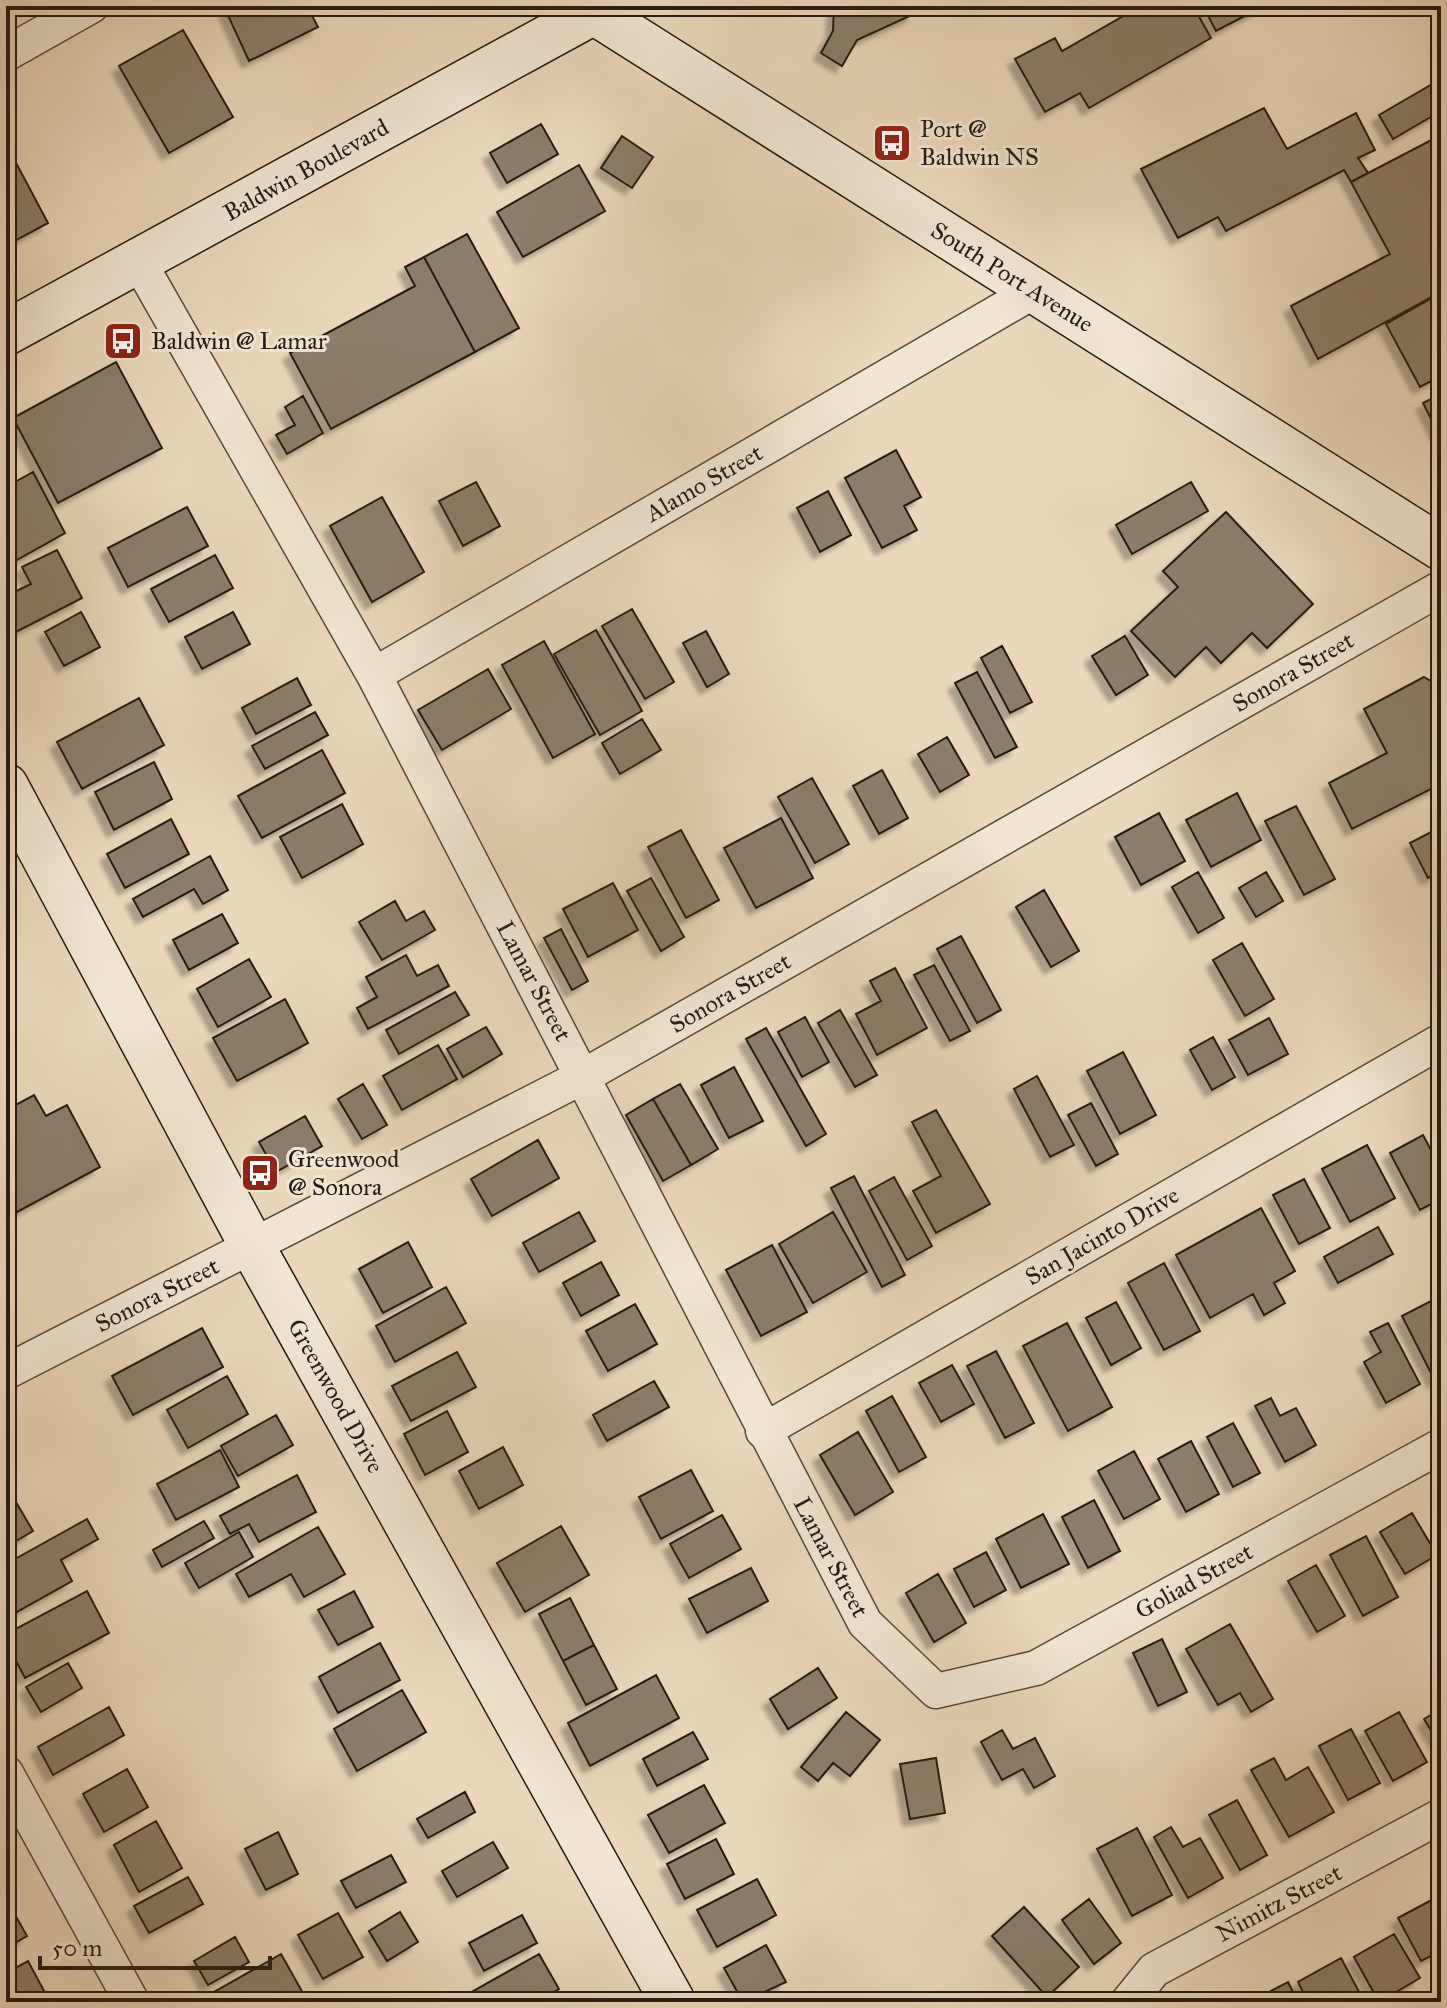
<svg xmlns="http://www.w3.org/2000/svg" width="1447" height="2008" viewBox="0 0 1447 2008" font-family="'IM FELL Great Primer',serif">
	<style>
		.building { fill: #8c7d6a; stroke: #251b12; stroke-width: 2; filter: url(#shadow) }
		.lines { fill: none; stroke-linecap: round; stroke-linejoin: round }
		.street-casing { stroke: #564a3c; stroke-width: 37 }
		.secondary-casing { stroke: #251b12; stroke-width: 47 }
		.street { stroke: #f2e6d3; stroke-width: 34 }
		.secondary { stroke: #f2e6d3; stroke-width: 44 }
		.labels { text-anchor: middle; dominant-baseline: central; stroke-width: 6; stroke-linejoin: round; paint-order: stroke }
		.poi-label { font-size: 24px; fill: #251b12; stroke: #f2e6d3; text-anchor: start }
		.street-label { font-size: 24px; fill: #251b12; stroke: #f2e6d3 }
	</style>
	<defs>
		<filter id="shadow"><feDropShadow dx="-7" dy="7" stdDeviation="2" flood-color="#0004"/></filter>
	</defs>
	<rect width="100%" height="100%" fill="#ebd8bc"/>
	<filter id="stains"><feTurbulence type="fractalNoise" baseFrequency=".0025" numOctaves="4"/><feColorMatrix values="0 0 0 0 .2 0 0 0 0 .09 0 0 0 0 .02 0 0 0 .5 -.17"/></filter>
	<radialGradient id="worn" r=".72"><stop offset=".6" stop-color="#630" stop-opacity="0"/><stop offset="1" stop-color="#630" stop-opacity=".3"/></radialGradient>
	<path class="building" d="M231,6H307L318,27L249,61L225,9Z
		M834,6H910L914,14L857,40L842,66L821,53L833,31Z
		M1141,6H1193L1211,38L1089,108L1080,93L1045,112L1015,59L1055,38L1062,51Z
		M1203,6H1264L1216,31Z
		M183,30L233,117L169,153L119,66Z
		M1441,79V111L1393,139L1379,115Z
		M1264,108L1287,149L1356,113L1375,150L1358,158L1368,173L1351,182L1344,170L1226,231L1218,217L1178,238L1141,169Z
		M541,124L558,154L507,183L490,153Z
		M1441,135V292L1318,359L1291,306L1390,254L1351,182Z
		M622,136L653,157L632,188L601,168Z
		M6,144L48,223L11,243L6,234Z
		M579,165L605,211L523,257L497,212Z
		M467,234L519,328L475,352L424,257Z
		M424,257L475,352L331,429L290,353L415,286L405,267Z
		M1441,293V376L1420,387L1386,324Z
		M116,362L162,448L58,503L13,418Z
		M1441,394V439L1423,403Z
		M303,396L323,433L287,454L276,435L295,425L285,407Z
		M896,450L921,497L904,506L917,530L882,548L845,478Z
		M33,472L65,533L6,566V487Z
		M476,482L500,526L463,546L439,501Z
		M1191,482L1208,511L1132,554L1116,525Z
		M828,491L851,535L820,552L797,508Z
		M382,497L424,572L372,602L330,526Z
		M187,507L208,546L128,587L108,548Z
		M1226,512L1313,604L1267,648L1252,633L1221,663L1206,647L1175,677L1131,631L1178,587L1163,571Z
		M57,550L82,598L6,637V596L31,584L22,567Z
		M215,555L233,588L169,622L151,589Z
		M632,609L674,682L645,699L602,626Z
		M81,612L100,647L64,666L45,632Z
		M233,612L250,644L202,669L185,637Z
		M596,630L642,711L600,735L554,654Z
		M706,631L729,674L707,687L683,643Z
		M1125,636L1148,675L1116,695L1092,656Z
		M544,641L595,734L553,758L502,665Z
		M1002,646L1032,702L1010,713L981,658Z
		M488,669L511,709L442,750L418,710Z
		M977,672L1017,747L995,758L955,683Z
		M1424,677L1441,687V784L1352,829L1329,783L1387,753L1364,709Z
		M297,678L311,705L256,734L242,708Z
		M139,698L164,745L82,789L57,742Z
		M315,712L328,735L265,769L252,746Z
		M642,719L661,750L620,774L602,743Z
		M947,737L969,775L940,792L918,754Z
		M322,750L345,793L262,838L238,796Z
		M154,762L172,799L114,830L95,792Z
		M882,770L908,818L879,834L853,786Z
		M812,778L849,844L815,863L778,797Z
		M1237,793L1261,840L1211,867L1186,820Z
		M342,804L363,844L302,878L280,837Z
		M1296,806L1335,879L1304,895L1265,821Z
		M1159,813L1185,861L1141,885L1115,837Z
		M781,818L813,878L756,908L724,848Z
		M171,819L189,854L125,888L107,854Z
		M1441,827V871L1428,878L1410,843Z
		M681,830L719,900L686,918L648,847Z
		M210,856L228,890L203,904L194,889L143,917L133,899Z
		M1198,872L1224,918L1198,933L1172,887Z
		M1266,872L1283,901L1256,917L1239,888Z
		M651,878L684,937L661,951L627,891Z
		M613,883L638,930L588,957L563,909Z
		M1044,890L1079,951L1051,967L1016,907Z
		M395,901L406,921L424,911L435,930L382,960L359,922Z
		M222,914L238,943L189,970L173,940Z
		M561,929L588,981L572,990L544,938Z
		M961,936L1001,1010L977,1023L937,949Z
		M1242,943L1274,999L1245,1016L1213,960Z
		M406,955L417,976L438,965L449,986L368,1029L357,1008L377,997L366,977Z
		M249,959L271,997L218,1027L197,989Z
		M934,965L970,1031L950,1041L914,975Z
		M895,968L927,1028L877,1055L856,1014L881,1001L870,981Z
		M455,992L469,1015L399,1054L386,1030Z
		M285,999L308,1043L237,1081L213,1038Z
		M840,1010L877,1075L855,1087L818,1023Z
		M805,1017L829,1062L802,1077L778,1032Z
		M1269,1018L1288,1054L1248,1075L1229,1040Z
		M486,1027L502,1054L463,1077L447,1049Z
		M766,1028L826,1134L806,1146L746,1039Z
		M1213,1037L1235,1077L1212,1090L1190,1050Z
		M438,1045L457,1079L402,1110L383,1076Z
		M1123,1052L1156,1115L1120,1134L1087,1071Z
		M734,1067L763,1121L729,1138L701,1085Z
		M1037,1076L1074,1145L1050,1157L1014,1089Z
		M363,1084L387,1125L362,1139L338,1099Z
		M680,1084L718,1149L691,1165L653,1099Z
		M34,1095L46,1116L67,1105L100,1167L6,1218V1110Z
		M653,1099L691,1165L663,1181L626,1115Z
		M1091,1103L1118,1154L1096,1166L1068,1115Z
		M936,1110L990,1204L936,1233L913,1191L941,1176L912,1122Z
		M305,1116L322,1146L276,1172L259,1142Z
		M1423,1135L1441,1169V1199L1420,1210L1390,1153Z
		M538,1140L559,1178L492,1216L471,1179Z
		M1367,1145L1395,1198L1350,1222L1322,1169Z
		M854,1176L905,1275L882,1287L831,1188Z
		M894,1177L932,1246L907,1260L869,1191Z
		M1304,1179L1330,1228L1299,1244L1273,1195Z
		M1261,1208L1295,1271L1274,1283L1285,1303L1264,1315L1253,1294L1210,1318L1176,1255Z
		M579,1212L595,1241L539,1272L523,1243Z
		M833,1212L867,1272L813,1303L779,1244Z
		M1378,1227L1393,1254L1338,1283L1324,1257Z
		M408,1242L432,1287L383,1313L359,1269Z
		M772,1245L807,1312L761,1336L726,1270Z
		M601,1262L619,1295L581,1316L563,1283Z
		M1164,1263L1200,1331L1164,1350L1128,1283Z
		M446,1287L466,1323L395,1362L376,1326Z
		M1441,1296V1378L1435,1381L1402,1316Z
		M1116,1302L1141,1348L1111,1365L1086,1318Z
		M635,1304L657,1344L608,1371L586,1331Z
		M1067,1323L1112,1407L1068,1431L1023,1346Z
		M1388,1323L1420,1384L1386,1403L1364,1362L1381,1352L1370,1332Z
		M202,1328L223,1367L133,1415L112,1376Z
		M996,1351L1034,1423L1005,1438L967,1366Z
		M457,1352L476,1387L411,1421L392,1386Z
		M952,1365L974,1404L941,1422L919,1383Z
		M227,1376L248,1414L188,1448L167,1410Z
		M654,1381L669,1407L607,1441L593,1415Z
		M892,1396L926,1457L899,1472L866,1411Z
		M1271,1398L1280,1416L1296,1408L1316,1445L1285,1462L1255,1406Z
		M447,1411L468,1452L425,1475L404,1434Z
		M276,1415L293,1445L238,1476L221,1446Z
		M1233,1423L1260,1473L1233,1487L1207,1437Z
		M858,1432L893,1492L855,1515L820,1455Z
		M1191,1441L1219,1494L1186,1512L1158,1459Z
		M503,1447L523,1485L479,1509L459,1471Z
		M220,1450L239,1487L176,1520L157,1484Z
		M1134,1451L1160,1499L1124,1519L1098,1471Z
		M691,1470L713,1511L661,1539L639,1497Z
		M297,1475L316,1512L259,1542L249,1524L230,1534L220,1516Z
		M10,1492L33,1531L6,1547V1495Z
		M1094,1500L1120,1551L1088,1568L1062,1517Z
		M1412,1513L1437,1555L1405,1574L1380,1532Z
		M1043,1514L1069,1564L1021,1588L996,1539Z
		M722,1515L741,1549L689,1578L670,1544Z
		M87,1519L98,1539L61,1560L72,1581L6,1618V1564Z
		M204,1521L214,1538L162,1567L153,1550Z
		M561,1526L589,1575L525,1612L497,1563Z
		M318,1527L345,1574L304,1597L291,1574L249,1597L236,1574Z
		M239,1532L253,1557L199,1588L185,1563Z
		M1366,1536L1398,1597L1363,1616L1330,1555Z
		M986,1552L1006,1590L974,1607L954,1569Z
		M1316,1565L1345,1616L1317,1632L1288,1581Z
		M751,1568L768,1601L707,1633L689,1599Z
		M938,1574L966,1623L934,1642L906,1593Z
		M87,1591L109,1633L25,1678L6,1642V1634Z
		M354,1591L373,1627L338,1645L318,1610Z
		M570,1598L594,1645L563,1661L539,1614Z
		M1230,1624L1273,1699L1251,1712L1240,1693L1218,1705L1186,1649Z
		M1162,1639L1187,1692L1158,1706L1133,1653Z
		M380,1643L400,1680L338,1713L319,1677Z
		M594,1645L617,1689L586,1705L563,1661Z
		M68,1663L82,1688L41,1712L26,1687Z
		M818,1668L837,1698L788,1729L770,1699Z
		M656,1675L679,1718L590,1766L568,1723Z
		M402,1690L426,1732L357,1771L334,1729Z
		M109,1707L124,1735L53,1775L38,1747Z
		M1441,1709V1747L1424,1719Z
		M846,1712L880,1740L850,1776L833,1763L818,1781L801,1767Z
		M1399,1712L1427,1762L1393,1781L1365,1731Z
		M1351,1729L1380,1783L1348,1800L1319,1746Z
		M1002,1730L1013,1749L1035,1738L1055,1776L1034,1788L1023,1769L1002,1780L981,1742Z
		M693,1732L708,1759L657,1786L643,1759Z
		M936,1758L945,1813L910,1819L900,1764Z
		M1274,1758L1286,1780L1308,1767L1334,1812L1289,1837L1251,1770Z
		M127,1769L148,1807L104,1832L83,1794Z
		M704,1785L725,1823L669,1853L648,1815Z
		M465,1792L475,1812L428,1838L417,1819Z
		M1237,1800L1267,1855L1240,1870L1209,1815Z
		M156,1821L182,1868L139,1892L114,1845Z
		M1171,1827L1183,1847L1200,1838L1223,1878L1188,1898L1154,1837Z
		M1137,1828L1172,1895L1132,1916L1097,1849Z
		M278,1832L298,1874L266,1890L245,1849Z
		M716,1839L734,1874L685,1899L667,1864Z
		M493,1842L508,1868L457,1897L442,1871Z
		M391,1855L406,1882L356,1908L341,1881Z
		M188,1877L203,1904L149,1933L134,1906Z
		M757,1879L776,1915L717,1947L697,1910Z
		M1439,1896L1441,1951L1421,1961L1398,1918Z
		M1089,1899L1121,1943L1094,1964L1062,1920Z
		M9,1904L27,1936L6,1948V1905Z
		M1024,1907L1079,1967L1047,1997L992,1936Z
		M400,1912L418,1942L387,1961L369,1931Z
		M338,1913L363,1957L323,1979L298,1935Z
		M522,1915L537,1943L484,1971L469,1943Z
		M1394,1934L1420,1978L1379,2002L1354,1957Z
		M235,1937L249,1962L208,1985L194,1961Z
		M766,1945L786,1982L743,2002L724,1968Z
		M281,1954L308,2002H210L207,1996Z
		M539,1954L559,1989L536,2002H475L470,1993Z
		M1341,1958L1364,2001L1308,2002L1298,1982Z
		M28,1961L50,2002H6V1973Z
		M1288,1982L1298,2002H1253L1252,2001Z"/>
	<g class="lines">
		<g class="street-casing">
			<path id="street" d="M6,54L91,6
				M139,262L374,675L865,1623L936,1691L1036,1668L1441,1446
				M374,675L1034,291
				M6,1372L584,1076L1441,588
				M763,1431L1441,1041
				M6,1773L132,2002
				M1128,2002L1154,1970L1441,1816"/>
		</g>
		<g class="secondary-casing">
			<path id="secondary" d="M584,6L1441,548
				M6,333L605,6
				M6,786L252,1246L673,2002"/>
		</g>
		<use href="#street" class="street"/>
		<use href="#secondary" class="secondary"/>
	</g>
	<defs>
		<g id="bus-square" transform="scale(2)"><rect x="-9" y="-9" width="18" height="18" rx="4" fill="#8f2418" stroke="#f2e6d3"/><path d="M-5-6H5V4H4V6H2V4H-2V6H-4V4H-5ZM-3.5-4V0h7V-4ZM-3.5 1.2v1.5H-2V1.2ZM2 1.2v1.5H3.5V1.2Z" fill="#fff"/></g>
	</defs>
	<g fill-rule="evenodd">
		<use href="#bus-square" x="892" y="143"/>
		<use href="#bus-square" x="123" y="341"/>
		<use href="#bus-square" x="260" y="1173"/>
	</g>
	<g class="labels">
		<g class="poi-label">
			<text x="920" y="129">Port @<tspan x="920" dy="28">Baldwin NS</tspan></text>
			<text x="151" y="341">Baldwin @ Lamar</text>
			<text x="288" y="1159">Greenwood<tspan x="288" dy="28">@ Sonora</tspan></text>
		</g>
		<g class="street-label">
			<text transform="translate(306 170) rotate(-29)">Baldwin Boulevard</text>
			<text transform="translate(1012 277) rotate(32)">South Port Avenue</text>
			<text transform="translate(704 483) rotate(-30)">Alamo Street</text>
			<text transform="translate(1293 672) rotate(-30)">Sonora Street</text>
			<text transform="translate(534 981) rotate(62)">Lamar Street</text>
			<text transform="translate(730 993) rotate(-30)">Sonora Street</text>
			<text transform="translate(1102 1236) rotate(-30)">San Jacinto Drive</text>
			<text transform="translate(157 1295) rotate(-27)">Sonora Street</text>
			<text transform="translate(336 1396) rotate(61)">Greenwood Drive</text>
			<text transform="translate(831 1557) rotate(62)">Lamar Street</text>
			<text transform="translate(1194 1581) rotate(-29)">Goliad Street</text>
			<text transform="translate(1279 1903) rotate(-28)">Nimitz Street</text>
		</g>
	</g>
	<rect width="1447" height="2008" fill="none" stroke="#ebd8bc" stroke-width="32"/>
	<rect x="8" y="8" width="1431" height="1992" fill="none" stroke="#251b12" stroke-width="4"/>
	<rect x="16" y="16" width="1415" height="1976" fill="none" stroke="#251b12" stroke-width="2"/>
	<path d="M40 1956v12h230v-12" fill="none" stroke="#251b12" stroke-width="4"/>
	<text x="52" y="1956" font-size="24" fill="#251b12" stroke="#f2e6d3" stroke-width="6" paint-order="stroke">50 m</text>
	<rect width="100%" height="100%" filter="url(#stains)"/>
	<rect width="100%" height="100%" fill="url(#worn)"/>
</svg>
